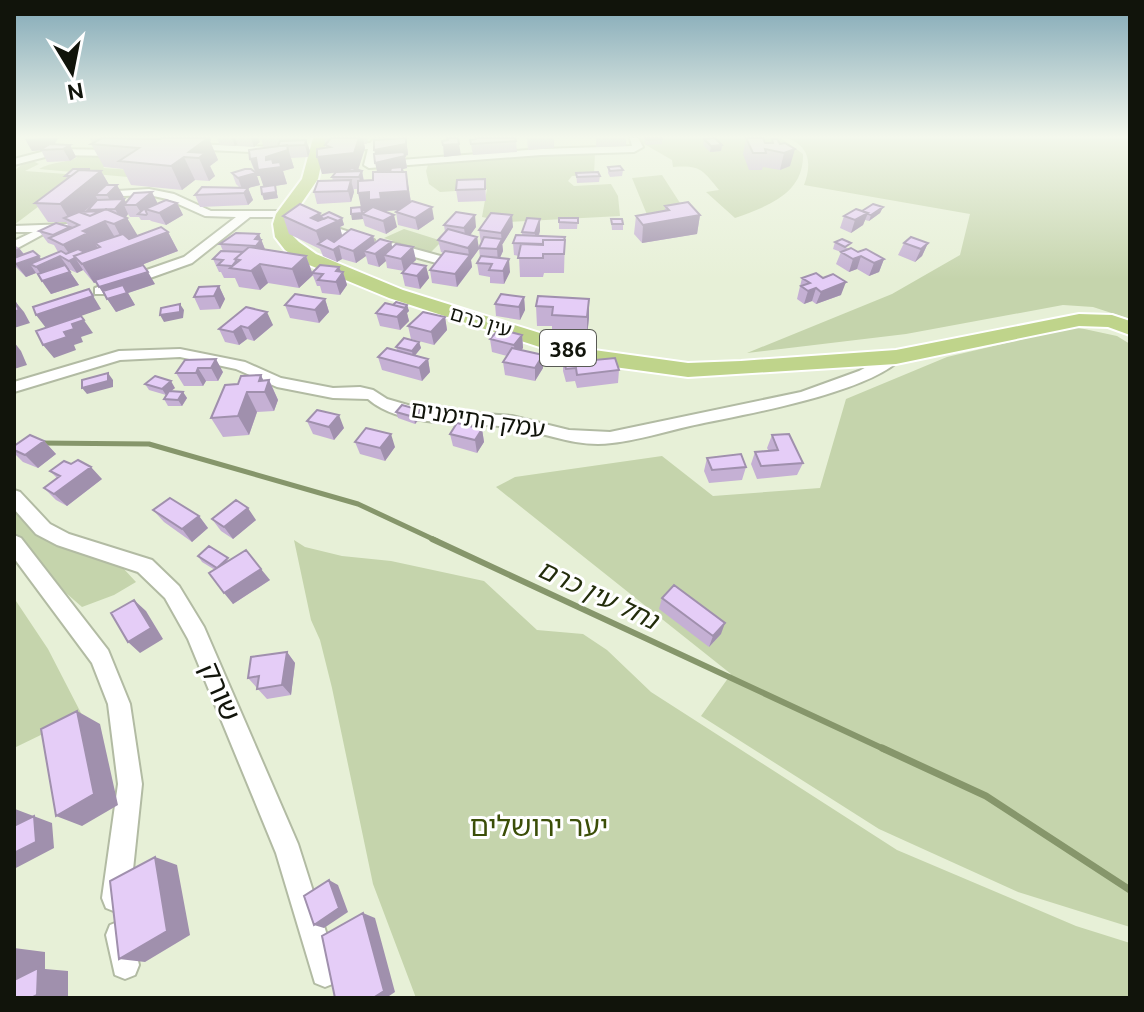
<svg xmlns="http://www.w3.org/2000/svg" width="1144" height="1012" viewBox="0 0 1144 1012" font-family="Ubuntu,'Noto Sans Hebrew',sans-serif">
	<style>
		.green { fill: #c5d4ac }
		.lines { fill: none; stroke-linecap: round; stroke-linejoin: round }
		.stream-far2 { stroke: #86966b; stroke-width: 5 }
		.stream-far1 { stroke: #86966b; stroke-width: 6 }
		.stream { stroke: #86966b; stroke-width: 7 }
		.street-casing { stroke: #b2bba3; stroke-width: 4 }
		.primary-casing { stroke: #fff; stroke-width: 4 }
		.street { fill: #fff; fill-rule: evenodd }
		.primary { fill: #bfd48b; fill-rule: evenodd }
		.wall { fill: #c5b0d4 }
		.shaded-wall { fill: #a090ad }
		.building { fill: #e5cdf7; stroke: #a090ad; stroke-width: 2 }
		.labels { text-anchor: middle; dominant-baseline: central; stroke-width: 6; stroke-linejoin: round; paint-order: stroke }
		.far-street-label { font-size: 20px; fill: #11140b; stroke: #fff }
		.shield { fill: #fff; stroke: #585a54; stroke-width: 2 }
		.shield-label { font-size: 22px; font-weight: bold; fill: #11140b }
		.street-label { font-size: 24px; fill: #11140b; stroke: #fff }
		.water-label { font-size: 26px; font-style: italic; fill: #232d0b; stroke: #fff }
		.near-street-label { font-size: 28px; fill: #11140b; stroke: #fff }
		.near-park-label { font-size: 28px; fill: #3b4e08; stroke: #fff }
	</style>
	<rect width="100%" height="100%" fill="#e7f0d7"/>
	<path class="green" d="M638,138H781L803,154C804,194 768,206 735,218L706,192L719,190C702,169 700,165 673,167L672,160L639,141Z
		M787,138H1130V319L1093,307L1063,305L906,334L747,353L892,294L960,255L970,214L804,185C812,164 810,146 787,138Z
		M595,153L594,175L572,176L568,181L574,186L611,184L618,196L620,216L508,222L482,217L487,189L440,192L429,184L426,171L429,162Z
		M80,156L115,158L103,168L148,171L139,178L39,169C52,161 66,164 80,156Z
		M33,161L39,164L25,171L80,175L14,225V171L25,162Z
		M662,175L689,217L650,222L632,178Z
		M404,229L442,241L430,253L384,238Z
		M1075,327L1117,336L1130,344V927L1018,892L879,829L701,716L731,674L496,487L515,477L662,456L713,496L820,488L846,399L947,357Z
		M14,508L90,554L123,568L136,582L114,595L82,607L66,593L14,532Z
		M294,540L305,547L342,556L391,561L484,581L537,630L583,634L607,650L651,692L897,850L1076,926L1130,943V998H416L373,884L332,688L320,640L311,620Z
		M14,598L48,649L82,715L14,748Z"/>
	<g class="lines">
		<path class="stream-far2" d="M39,443L149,444L358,504L437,541"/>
		<path class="stream-far1" d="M432,539L886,750"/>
		<path class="stream" d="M882,748L986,796L1130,890"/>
		<g class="street-casing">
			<path id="street" d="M375,138H385L378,147L375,162L541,149L632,146L630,138H638L643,147L634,152L541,155L369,168L364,165L368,149L343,150L338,147L343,144L370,143Z
				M191,144L273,147L278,150L273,153L188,149V145Z
				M53,149L118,150L123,153L118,156L53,155L14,165V159Z
				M149,189L174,194L211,211H285L374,240L364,242L284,217H250L192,263L105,294H95V288L184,257L236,217L205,216L167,199L149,195L123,196L101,206L96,203L117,191Z
				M68,224L72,225V229L49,231L14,250V241L33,232H14V226Z
				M393,243L444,257L446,260L440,264L389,250L387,247Z
				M180,349L245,362L281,378L333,388L360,387L373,390L387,399L425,410L512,416L569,430L610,432L801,392L859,371L891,354L896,352L903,357C868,394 741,415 690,426C664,432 638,440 612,443C576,448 544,432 510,427C469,422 400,428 368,399L333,398L277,387L236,369L180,357L120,360L14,392V382L119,351Z
				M14,490L20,492L50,524L69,534L152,560L179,586L204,627L298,844L339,973L335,983L325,987L315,983L276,853L188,639L165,598L138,572L57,545L36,534L14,509Z
				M14,535L21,538L108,650L130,704L142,784L130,898L126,908L116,912L106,908L102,898L118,784L108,704L92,663L14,558Z
				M120,921L130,925L139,965L135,975L125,979L115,975L106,935L110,925Z"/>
		</g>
		<g class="primary-casing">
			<path id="primary" d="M313,138H327L318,179L294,214L291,224L293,236L299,242L316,254L403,290L594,350L688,363L741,361L896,350L1079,314L1112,315L1130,321V335L1108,327L1079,326L896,364L688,377L592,364L389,298L302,262L285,250L275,237L273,224L276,214L302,179Z"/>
		</g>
		<use href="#street" class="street"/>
		<use href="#primary" class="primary"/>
	</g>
	<path class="wall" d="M89,138H210L211,140L210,141L218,160L210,166L215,176L209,181L195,180L182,190L131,185L123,169L104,167L91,144H93Z
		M217,138H298L299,140H306L310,151L308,157L291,158L294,168L283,171L287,184L275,186L278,198L264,200L262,194L264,186L260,176H257L260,185L248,188L253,200L248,205L200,207L195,195L240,188L236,184L232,173H255L250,159L264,148L261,139L254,147L238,146L237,144L235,146L220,145Z
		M324,138H368L367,144H364L365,148L358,170L362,171L364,181L373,180L377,172L375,154L378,140V138H404L408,150V155L405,156L407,168L403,169L409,190L411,202L434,219L418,230L398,225L396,212L399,210L385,211L397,227L386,234L365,226L363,219L352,220L361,207L358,189H354V192L351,202L317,204L314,192L333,181L332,177L335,173L322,174L326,148Z
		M527,138H554V148L528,150Z
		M596,138H626V146L596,147Z
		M644,138H662V144L646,145L644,141Z
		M746,138L765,143H771L772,139H777L790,166L780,170L763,167L762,170H749L743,154Z
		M25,139L54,144L70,145L76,157L70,161L47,162L41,150L32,151Z
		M704,139L722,145L721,151L710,152L703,145Z
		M470,140L516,141L517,152L473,155Z
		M608,167L623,170L622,176L610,177L608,173Z
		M91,170L101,171L109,185L124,197L122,199L126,202L158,204L177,203L183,215L166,225L151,221L150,220H141L139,217H130L128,214L126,217L127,218L137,236L168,232L178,251L128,270L155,284L128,293L135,305L116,312L96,282L94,283L83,270L77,273L68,269L79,285L51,294L36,273L26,277L15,266L14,267V245L19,248L24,254L39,256L41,259L58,252L54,245L48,243L39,231L69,227L66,222H48L35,203L67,179L65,176Z
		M576,173L600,176L599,182L577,183Z
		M485,179L486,201L458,202L456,190Z
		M665,206L700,215L697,234L642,243L634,234L636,216L665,211Z
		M883,207L880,213L869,221L865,220L863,225L851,233L840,228L844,216L862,211Z
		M320,213L321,216L342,218L344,225L340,227L342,236H373L375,243L391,242L392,247L416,260L412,263L426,266L429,278L420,289L405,286L402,273L404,271L387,268L386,261L379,267L368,264L366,256L356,263L342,259L337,262L323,256L320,249L289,234L283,216Z
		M559,218H578L577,229H559Z
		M611,219L623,224V230H612Z
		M444,225L476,227L470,235L477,237L479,249L471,260L472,267L457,287L432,283L430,270L444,253L441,252L438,240L445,232Z
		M513,227L502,245L503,251L500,258L510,272L504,284L490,283V277L479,275L477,263L480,258L479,248L481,243L479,230Z
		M540,231L539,236L565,237L564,273H544L543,277H520L519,256L514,255L513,243L522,235V232Z
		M259,234L265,249L306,256L313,275L299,288L268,283L260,290L239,287L235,278H224L221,272H219L213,259L223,251L220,244Z
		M835,242L849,249L884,259L879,272L869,276L857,269L849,272L836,264L841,252L833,249Z
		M904,243H928L922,256L915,262L898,255Z
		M339,267L341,272H343L347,285L340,295L322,293L320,286H317L312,273Z
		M802,278L841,295L816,304L812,301L804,304L797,299Z
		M219,286L225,299L220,309L200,310L194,297Z
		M538,296L589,318L587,336L552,334V326H537L536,306Z
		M524,297L525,310L520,320L496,316L495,304Z
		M325,299L329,312L319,323L290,318L285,305Z
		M393,305H407L409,311L407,313L409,321L400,330L380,326L376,313Z
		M246,307L273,325L254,341L247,339L239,345L225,342L219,329Z
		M445,317L447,330L434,345L411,339L408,326Z
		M522,335L523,348L521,350L543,368L535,381L505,375L503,362L507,356L492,352L490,339Z
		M419,342L421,348L415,355L428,359L430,372L422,381L382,370L378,357L397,350L396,347Z
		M563,358L585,361L619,370L618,383L577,388L575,381L566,382L563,371Z
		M185,360L223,372L218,381H206L203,386H184L176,373Z
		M261,375L263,380H269L278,400L274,411L257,412L249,435L223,437L211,418L238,384Z
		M145,384L175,388L171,391L183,392L187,398L182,406H168L164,399L166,395L149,390Z
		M420,410L421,417L415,424L398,418L396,412Z
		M307,421L344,428L334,440L313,434Z
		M482,429L484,442L477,453L453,446L450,434Z
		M772,435L803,463L797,475L757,479L751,464L755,452L768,450L767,448Z
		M44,441L56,454L38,468L23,462L14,453V446Z
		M355,442L395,447L385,461L360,454Z
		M707,458L746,467L742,480L709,483L704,471Z
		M50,471L102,479L67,506L56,500L44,488L57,478Z
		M153,510L199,516L208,528L192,542L164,522Z
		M212,519L256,520L233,539L221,531Z
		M198,556L230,560L270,580L233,604L215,570L202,562Z
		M662,598L721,634L709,647L659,609Z
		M287,652L295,663L291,695L267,699L248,678Z"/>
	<path class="shaded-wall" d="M42,138H58L52,149L32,151L25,139Z
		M197,138H210L211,140L210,141L218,160L210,166L215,176L209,181L199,158L189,152Z
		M232,138H235L237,144L235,146Z
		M251,138H258L260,142L254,147Z
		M359,138H363L365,148L358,170L322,174L317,157Z
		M406,138L408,155L405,156L407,168L403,169L404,173L378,175L375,163L377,162L374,150Z
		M306,140L310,151L308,157L305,145Z
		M459,144L461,155L444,157L443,145Z
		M70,145L76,157L70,161L63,149Z
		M287,145L294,168L283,171L287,184L275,186L278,198L264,200L262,194L264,188L260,176H257L260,185L248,188L253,200L248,205L238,178L256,173L250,159L266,157Z
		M722,145L721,151L710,152L711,146Z
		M795,149L790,166L780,170L784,153Z
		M184,157L195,180L182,190L171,166Z
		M101,171L111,188L95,195L98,200L71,222L60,204Z
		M362,171L364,183L362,189L359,177Z
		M406,172L412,209L385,211H363V214H362L363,219L352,220L351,214L361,207L358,193L369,192L380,193Z
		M351,180L354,192L351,202L348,191Z
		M117,185L124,197L114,207L107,195Z
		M152,192L158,204L145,209L142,214L136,205Z
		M124,199L128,205H124L128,214L124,220L127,218L138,236L124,243L114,224L122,221L115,209Z
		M177,203L183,215L166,225L159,213Z
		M432,207L434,219L418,230L415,218Z
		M883,207L880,213L869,221L871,215Z
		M320,213L325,227L342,218L344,225L340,227L343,239L321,245L311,218Z
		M868,213L863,225L851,233L855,220Z
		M394,215L397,227L386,234L383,221Z
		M475,215L476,227L466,241L464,228Z
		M512,215L513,227L502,245L501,233Z
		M700,215L697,234L642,243L643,225Z
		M540,219V231L535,245V233Z
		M105,221L116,239L95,243L100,252L168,232L178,251L94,283L82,264L74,256L83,270L77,273L69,261L73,259L63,245L58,242L53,235L70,227L77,238L83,231Z
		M259,234L266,252L261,258L256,246L255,239Z
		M373,236L376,248L364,251L366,256L356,263L353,251Z
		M477,237L479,249L471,260L472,267L457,287L455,274L469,256L468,248Z
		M502,239L503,251L498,262L497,249Z
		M391,242L394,255H384L386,261L379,267L375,254Z
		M928,243L922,256L915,262L921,249Z
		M339,246L342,259L337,262L333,250Z
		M413,247L416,260L404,271L401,259Z
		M19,248L28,260L39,256L44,264L60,256L69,269L45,280L36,267L30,264L36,273L26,277L14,262V250Z
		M306,256L313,275L299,288L292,269Z
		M861,256L857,269L849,272L853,259Z
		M509,259L510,272L504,284L503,271Z
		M884,259L879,272L869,276L874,263Z
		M260,264L268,283L260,290L251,271Z
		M426,266L429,278L420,289L417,276Z
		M339,267L342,274L343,272L347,285L340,295L336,282V271Z
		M70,272L79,285L51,294L42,281Z
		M148,272L155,284L128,293L135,305L116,312L99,287Z
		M846,282L841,295L816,304L821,292Z
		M219,286L225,299L220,309L214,296Z
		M816,288L812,301L804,304L808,291Z
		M89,289L101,309L81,316L93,333L81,337L83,342L74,345L76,350L54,358L43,345L64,332L72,324L46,328L36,315Z
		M524,297L525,310L520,320L519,307Z
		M325,299L329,312L319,323L315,310Z
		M589,299V318L587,336V317Z
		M14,300L24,312L30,323L14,328Z
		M180,304L184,310L183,318L164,322L160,315Z
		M407,305L409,311L407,313L409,321L400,330L397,317Z
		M267,312L273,325L254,341L248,328Z
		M445,317L447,330L434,345L431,332Z
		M241,326L247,339L239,345L233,332Z
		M522,335L523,348L515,358L514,345Z
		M14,342L21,351L27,365L14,369Z
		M419,342L421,348L413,358L412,351Z
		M543,355V368L535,381V368Z
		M216,359L223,372L218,381L211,368Z
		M428,359L430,372L422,381L419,368Z
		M198,368L206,381L203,386L196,373Z
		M108,373L113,380V387L87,394L82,388Z
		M261,375L266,387L269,380L278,400L274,411L259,381Z
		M171,381L175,388L166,395L162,389Z
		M183,392L187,398L182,406L178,400Z
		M247,392L257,412L249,435L238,416Z
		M420,410L421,417L415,424L414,417Z
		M339,415L344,428L334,440L329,427Z
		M482,429L484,442L477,453L475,440Z
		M391,434L395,447L385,461L380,448Z
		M44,441L56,454L38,468L25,455Z
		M91,467L102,479L67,506L54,494Z
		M248,508L256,520L233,539L224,527Z
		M199,516L208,528L192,542L182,529Z
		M261,569L270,580L233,604L224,593Z
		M134,600L146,611L163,639L140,653L128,642Z
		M725,623L721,634L709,647L713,636Z
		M287,652L295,663L291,695L282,685Z
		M77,711L100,724L118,805L82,826L56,816Z
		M15,809L52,823L54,848L14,869L16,825Z
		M155,857L177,865L190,935L145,962L119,959Z
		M329,880L338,885L348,912L324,928L314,925Z
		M363,913L375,918L395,992L386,998H373Z
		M14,948L45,952V969L68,971V996L64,998H31L14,981Z"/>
	<path class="building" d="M102,138L160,139L162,138H208L189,152L205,153L199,158L184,157L171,166L119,161L139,148L91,144Z
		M331,138H359L354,153L317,157V149L330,147L325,145Z
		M406,138V144L374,150V140Z
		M447,138H458L459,144L443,145L442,141L448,140Z
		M476,138H515L516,141L471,144L470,140L476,139Z
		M645,138H662V139L647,140Z
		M715,138L722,145L711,146L704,139Z
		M746,138H763L765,143H773L772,139H777L780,144L785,143L795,149L784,153L765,149L766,153H753Z
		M306,140L305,145L278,146L280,141Z
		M50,144L70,145L63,149L40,150Z
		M287,145L288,150L266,157V160L272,159L273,163L280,162L281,167L258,170L256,158L250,159L249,150Z
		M404,152L405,156L375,163L374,154Z
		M620,166L623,170L610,171L608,167Z
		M402,167V172H390L391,168Z
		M352,168L362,171L346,170Z
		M73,169H90L79,170L71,176H65Z
		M245,169H251L256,173L238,178L232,173Z
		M79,170L101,171L60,204L35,203Z
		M362,171L359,177H332L336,172Z
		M373,172H406L408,191L380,193L381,199L369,200V192L358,193V181L373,180Z
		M598,172L600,176L577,177L576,173Z
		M485,179V189L456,190L457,180Z
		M351,180L348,191L314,192L318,181Z
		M106,185H117L107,195H95Z
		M275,185L276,192L262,194L261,187Z
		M202,187L248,188L244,193L195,195Z
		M152,192L136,205H124L134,193Z
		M124,199L115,209L88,210L97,200Z
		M166,200L177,203L159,213L145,209Z
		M412,201L432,207L415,218L396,212Z
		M688,202L700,215L643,225L636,216L669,210L665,206Z
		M300,204L320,213L311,218L318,221L328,217L338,221L316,231L283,216Z
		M873,204L883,207L871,215L862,211Z
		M361,207L362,213L351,214V208Z
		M373,207L394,215L383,221L362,214Z
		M145,208H148L145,209L147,214L146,215L138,214Z
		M106,209L127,218L114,224L105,221L83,231L88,233L63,245L49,238L79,225L64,218L79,212L90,216Z
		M856,209L868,213L855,220L844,216Z
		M101,211L90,216L80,212Z
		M329,212L342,218L338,221L328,217L324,219L322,218L321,216Z
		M456,212L475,215L464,228L444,225Z
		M491,213L512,215L501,233L479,230Z
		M527,218L540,219L535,233L522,232Z
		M559,218H578V223L559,222Z
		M611,219H622L623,224H612Z
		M56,223L70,227L53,235L39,231Z
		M161,227L168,232L82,264L74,256L100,247L95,243L123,234L129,239Z
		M351,229L373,236L353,251L339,246L333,250L318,244L327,238L334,242Z
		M448,229L477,237L468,248L438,240Z
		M236,233L259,234L255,239L261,240L256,246L220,244Z
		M516,235L565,237L564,240H543V244L513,243Z
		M484,237L502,239L497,249L479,248Z
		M911,237L928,243L921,249L904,243Z
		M380,239L391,242L375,254L364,251Z
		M842,239L851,243L845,247L835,242Z
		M543,240H565L564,254H543V258H518L521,244L543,245Z
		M396,244L413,247L401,259L384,255Z
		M249,247L306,256L292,269L260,264L251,271L230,268L240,260L235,259Z
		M851,248L858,252L866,249L884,259L874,263L861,256L853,259L841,252Z
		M78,249L85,252L74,256L75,258L69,261L60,256L36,267L30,264L61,251L66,254Z
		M33,251L39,256L16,264L14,262V258Z
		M221,251L243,252L235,259L236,261L232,266L218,265L223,260L213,259Z
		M445,251L470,255L455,274L430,270Z
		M481,256L509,259L503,271L489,270L492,264L477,263Z
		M411,263L426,266L417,276L402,273Z
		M65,265L70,272L42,281L38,274Z
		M143,265L148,272L99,287L95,280Z
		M320,265L339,267L336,271L343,272L336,282L318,280L323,274L312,273Z
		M816,273L823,278L833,274L846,282L821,292L816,288L808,291L801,286L810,283L802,278Z
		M123,285L127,293L107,299L103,291Z
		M219,286L214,296L194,297L199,287Z
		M89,289L93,296L36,315L33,307Z
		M295,294L325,299L315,310L285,305Z
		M501,294L524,297L519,307L495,304Z
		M538,296L589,299L587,317L552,315L553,307L536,306Z
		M14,300L19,310L14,312Z
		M396,302L407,305L405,308L393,305Z
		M385,303L406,308L397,317L376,313Z
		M180,304V312L160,315L161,308Z
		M246,307L267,312L248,328L241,326L233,332L219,329Z
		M423,312L445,317L431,332L408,326Z
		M81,316L84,320L72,324L74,329L64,332L67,337L43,345L36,331Z
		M499,329L522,335L514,345L490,339Z
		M404,338L419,342L412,351L396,347Z
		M387,348L428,359L419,368L378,357Z
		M512,348L543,355L535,368L503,362Z
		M584,356L585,361L615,358L619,370L577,375L576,368L566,369L563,358Z
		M216,359L211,368H198L196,373H176L185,360Z
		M108,373V381L82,388V380Z
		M261,375L259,381L269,380L265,392H247L238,416L211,418L225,385L238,384L241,376Z
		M155,376L171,381L162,389L145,384Z
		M169,391L183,392L178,400L164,399Z
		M402,405L420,410L414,417L396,412Z
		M317,410L339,415L329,427L307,421Z
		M457,423L482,429L475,440L450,434Z
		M366,428L391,434L380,448L355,442Z
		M789,434L803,463L761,466L755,452L778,450L772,435Z
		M30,435L44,441L25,455L14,450V446Z
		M741,454L746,467L712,470L707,458Z
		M78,460L91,467L54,494L44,488L60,476L50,471L64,461L71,464Z
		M170,498L199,516L182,529L153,510Z
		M236,500L248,508L224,527L212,519Z
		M209,546L228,558L217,568L198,556Z
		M246,550L261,569L224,593L209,573Z
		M674,585L725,623L713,636L662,598Z
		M134,600L151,628L128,642L111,613Z
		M287,652L282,685L257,689L259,676L248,678L251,657Z
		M77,711L94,794L56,816L41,729Z
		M14,809H15L16,825L34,816L36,842L14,853Z
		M155,857L167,931L119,959L110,881Z
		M329,880L339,908L314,925L304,896Z
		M363,913L384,991L373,998H335L322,936Z
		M38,968L37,995L31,998H14V980Z"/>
	<linearGradient id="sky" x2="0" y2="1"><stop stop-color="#81a8b6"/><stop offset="0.49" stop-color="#f4f8ed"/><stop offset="1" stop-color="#f4f8ed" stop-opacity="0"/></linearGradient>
	<rect width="1144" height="279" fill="url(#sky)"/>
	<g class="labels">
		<g class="far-street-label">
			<text transform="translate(481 321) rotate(17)">עין כרם</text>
		</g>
		<rect class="shield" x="540" y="330" width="56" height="36" rx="6"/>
		<g class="shield-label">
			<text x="568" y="348">386</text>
		</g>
		<g class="street-label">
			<text transform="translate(478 419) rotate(9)">עמק התימנים</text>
		</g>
		<g class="water-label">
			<text transform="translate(598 594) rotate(25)">נחל עין כרם</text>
		</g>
		<g class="near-street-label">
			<text transform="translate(221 691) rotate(67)">שורק</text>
		</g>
		<g class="near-park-label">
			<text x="539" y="825">יער ירושלים</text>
		</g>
	</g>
	<rect width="1144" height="1012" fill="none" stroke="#11140b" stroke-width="32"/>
	<g transform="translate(72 72) rotate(170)" stroke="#ffffff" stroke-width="6" paint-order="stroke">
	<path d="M0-6L14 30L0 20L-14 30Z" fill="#11140b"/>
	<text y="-12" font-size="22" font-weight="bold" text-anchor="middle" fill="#11140b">N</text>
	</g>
</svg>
